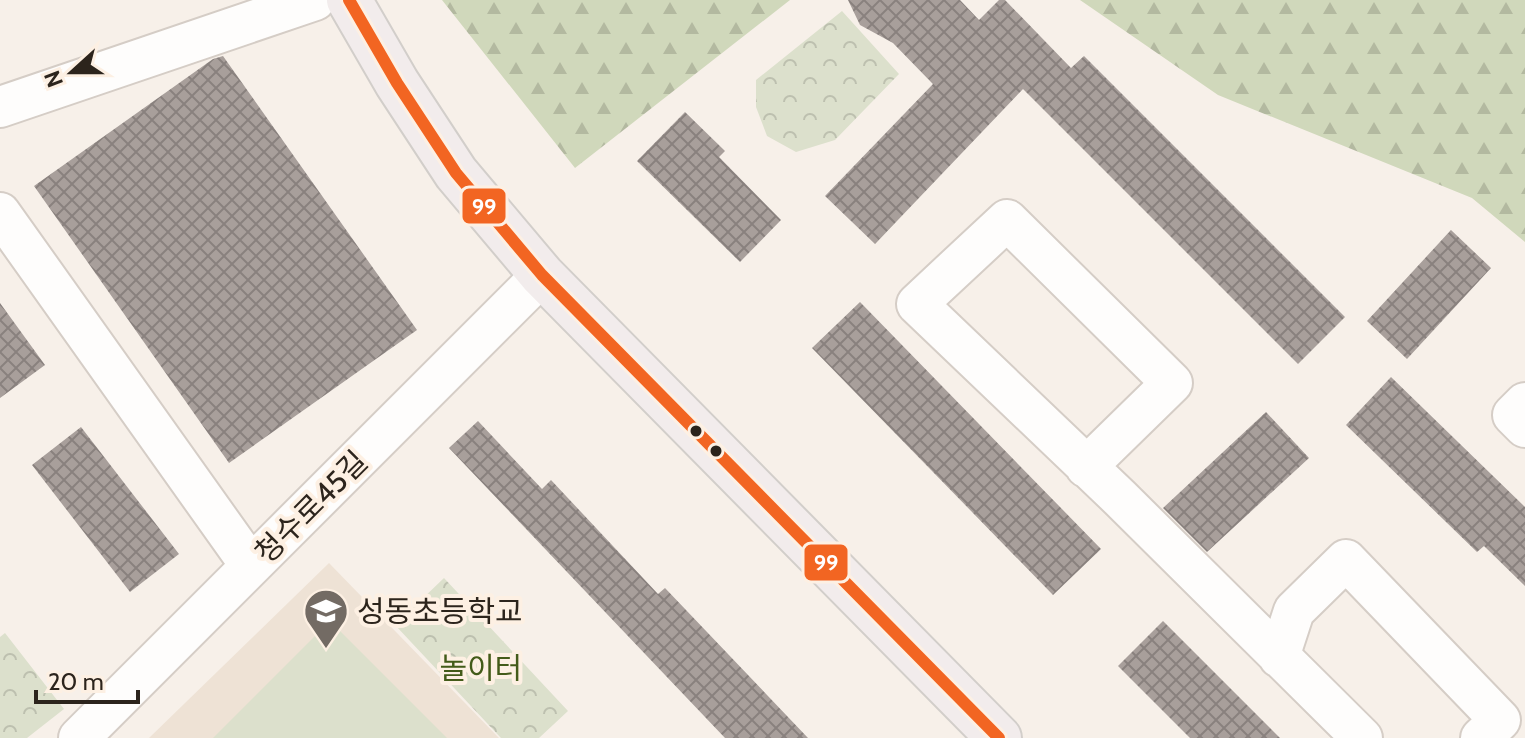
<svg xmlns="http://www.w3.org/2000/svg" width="1525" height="738" viewBox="0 0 1525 738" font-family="Cabin,'Noto Sans KR',sans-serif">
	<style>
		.education { fill: #eee2d5 }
		.green { fill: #dce0cc }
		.forest { fill: url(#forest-firs) }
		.park { fill: url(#park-crowns) }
		.building { fill: url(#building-cross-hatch) }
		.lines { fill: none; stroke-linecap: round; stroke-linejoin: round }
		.minor-casing { stroke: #d5cdc6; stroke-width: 44 }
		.major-casing { stroke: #d2ceca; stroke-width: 48 }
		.minor { stroke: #fefdfc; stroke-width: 40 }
		.major { stroke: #f2ecec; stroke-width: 44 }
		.bus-1-casing { stroke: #fdf0e3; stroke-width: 18 }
		.bus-1 { stroke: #f26522; stroke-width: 12 }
		.bus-dot { fill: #2c241c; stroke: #fdf0e3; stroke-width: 3 }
		.labels { text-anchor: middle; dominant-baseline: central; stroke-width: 8; stroke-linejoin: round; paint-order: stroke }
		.street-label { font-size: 30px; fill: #2c241c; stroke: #fdf0e3 }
		.poi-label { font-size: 30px; fill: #2c241c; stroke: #fdf0e3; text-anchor: start }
		.park-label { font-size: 30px; fill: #435b19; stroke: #fdf0e3 }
		.line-badge { stroke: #fdf0e3; stroke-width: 3 }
		.badge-label { font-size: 22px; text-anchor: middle; font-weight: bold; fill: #fff }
	</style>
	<defs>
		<pattern id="forest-firs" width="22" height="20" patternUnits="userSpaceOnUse" patternTransform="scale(2)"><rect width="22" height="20" fill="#d0d8bb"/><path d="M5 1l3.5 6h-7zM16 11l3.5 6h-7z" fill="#b3b9a0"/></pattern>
		<pattern id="park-crowns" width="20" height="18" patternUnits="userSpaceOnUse" patternTransform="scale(2)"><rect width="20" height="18" fill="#dce0cc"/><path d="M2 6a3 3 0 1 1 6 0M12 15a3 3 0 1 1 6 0" fill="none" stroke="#bdc0af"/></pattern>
		<pattern id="building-cross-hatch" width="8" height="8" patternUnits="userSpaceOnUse" patternTransform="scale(2)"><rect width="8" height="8" fill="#a89f9b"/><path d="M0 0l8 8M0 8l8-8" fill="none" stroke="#89817e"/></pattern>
	</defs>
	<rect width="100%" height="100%" fill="#f7f0e9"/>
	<path class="education" d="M329,563L499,738H149Z"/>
	<path class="green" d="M330,621L447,738H213Z"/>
	<path class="forest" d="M442,0H790L575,168Z
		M1080,0H1525V242L1472,198L1218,95Z"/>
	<path class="park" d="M842,11L899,74L835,140L796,152L767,136L756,107V80Z
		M444,578L568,711L539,738H501L395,625Z
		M5,633L64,709L27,738H0V637Z"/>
	<path class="building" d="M848,0H960L979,20L999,0H1005L1071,68L1084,56L1345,317L1298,364L1023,89L875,244L825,196L933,84L893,43L860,25Z
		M223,56L417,330L229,463L34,186L213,59Z
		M685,112L725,151L719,157L781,220L740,262L637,161Z
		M1451,230L1491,268L1407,359L1367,321Z
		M860,302L1101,549L1053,595L812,348Z
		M0,303L45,365L0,398Z
		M1391,377L1525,507V586L1484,546L1477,552L1346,425Z
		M1266,412L1309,458L1207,552L1163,508Z
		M478,421L542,489L551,480L658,594L665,588L808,738H725L449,448Z
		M81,427L179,554L130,592L32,465Z
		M1163,621L1280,738H1190L1118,666Z"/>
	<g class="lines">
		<g class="minor-casing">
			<path id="minor" d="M0,107L315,0
				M0,213L251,566
				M1525,403L1513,415L1525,427
				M1086,467L1172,383L1007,220L917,304L1120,498L1362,738
				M1279,657L1294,611L1346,560L1500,720L1481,738
				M79,738L542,275"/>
		</g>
		<g class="major-casing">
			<path id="major" d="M349,0L397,83L456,173L542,275L999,738"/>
		</g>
		<use href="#minor" class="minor"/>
		<use href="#major" class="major"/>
		<g class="bus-1-casing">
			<path id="bus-1" d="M349,0L397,83L456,173L542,275L999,738"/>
		</g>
		<use href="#bus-1" class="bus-1"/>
	</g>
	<defs>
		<g id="school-pin" transform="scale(2.3)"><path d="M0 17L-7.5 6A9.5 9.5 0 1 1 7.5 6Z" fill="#736b64" stroke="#fdf0e3"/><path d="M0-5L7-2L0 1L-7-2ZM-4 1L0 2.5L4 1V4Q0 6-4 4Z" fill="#fff"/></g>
	</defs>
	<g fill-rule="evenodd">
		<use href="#school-pin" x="326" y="611"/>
	</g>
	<g class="bus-dot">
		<circle cx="696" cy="431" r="7"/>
		<circle cx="716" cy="451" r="7"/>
	</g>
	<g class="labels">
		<g class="street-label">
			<text transform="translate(311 507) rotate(-45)">청수로45길</text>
		</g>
		<g class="poi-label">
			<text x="357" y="611">성동초등학교</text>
		</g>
		<g class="park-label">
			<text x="481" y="668">놀이터</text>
		</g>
	</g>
	<g class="line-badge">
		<rect x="461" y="187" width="46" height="38" rx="8" fill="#f26522"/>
		<rect x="803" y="543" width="46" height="39" rx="8" fill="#f26522"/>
	</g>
	<g class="badge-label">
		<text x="484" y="214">99</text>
		<text x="826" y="570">99</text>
	</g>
	<g transform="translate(72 72) rotate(249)" stroke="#fdf0e3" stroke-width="6" paint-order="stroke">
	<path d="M0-6L14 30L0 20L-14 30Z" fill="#2c241c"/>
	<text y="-12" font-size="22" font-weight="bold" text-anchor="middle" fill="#2c241c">N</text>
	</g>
	<path d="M36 690v12h102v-12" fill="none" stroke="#2c241c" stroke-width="4"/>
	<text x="48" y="690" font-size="24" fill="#2c241c" stroke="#fdf0e3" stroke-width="6" paint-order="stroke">20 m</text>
</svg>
